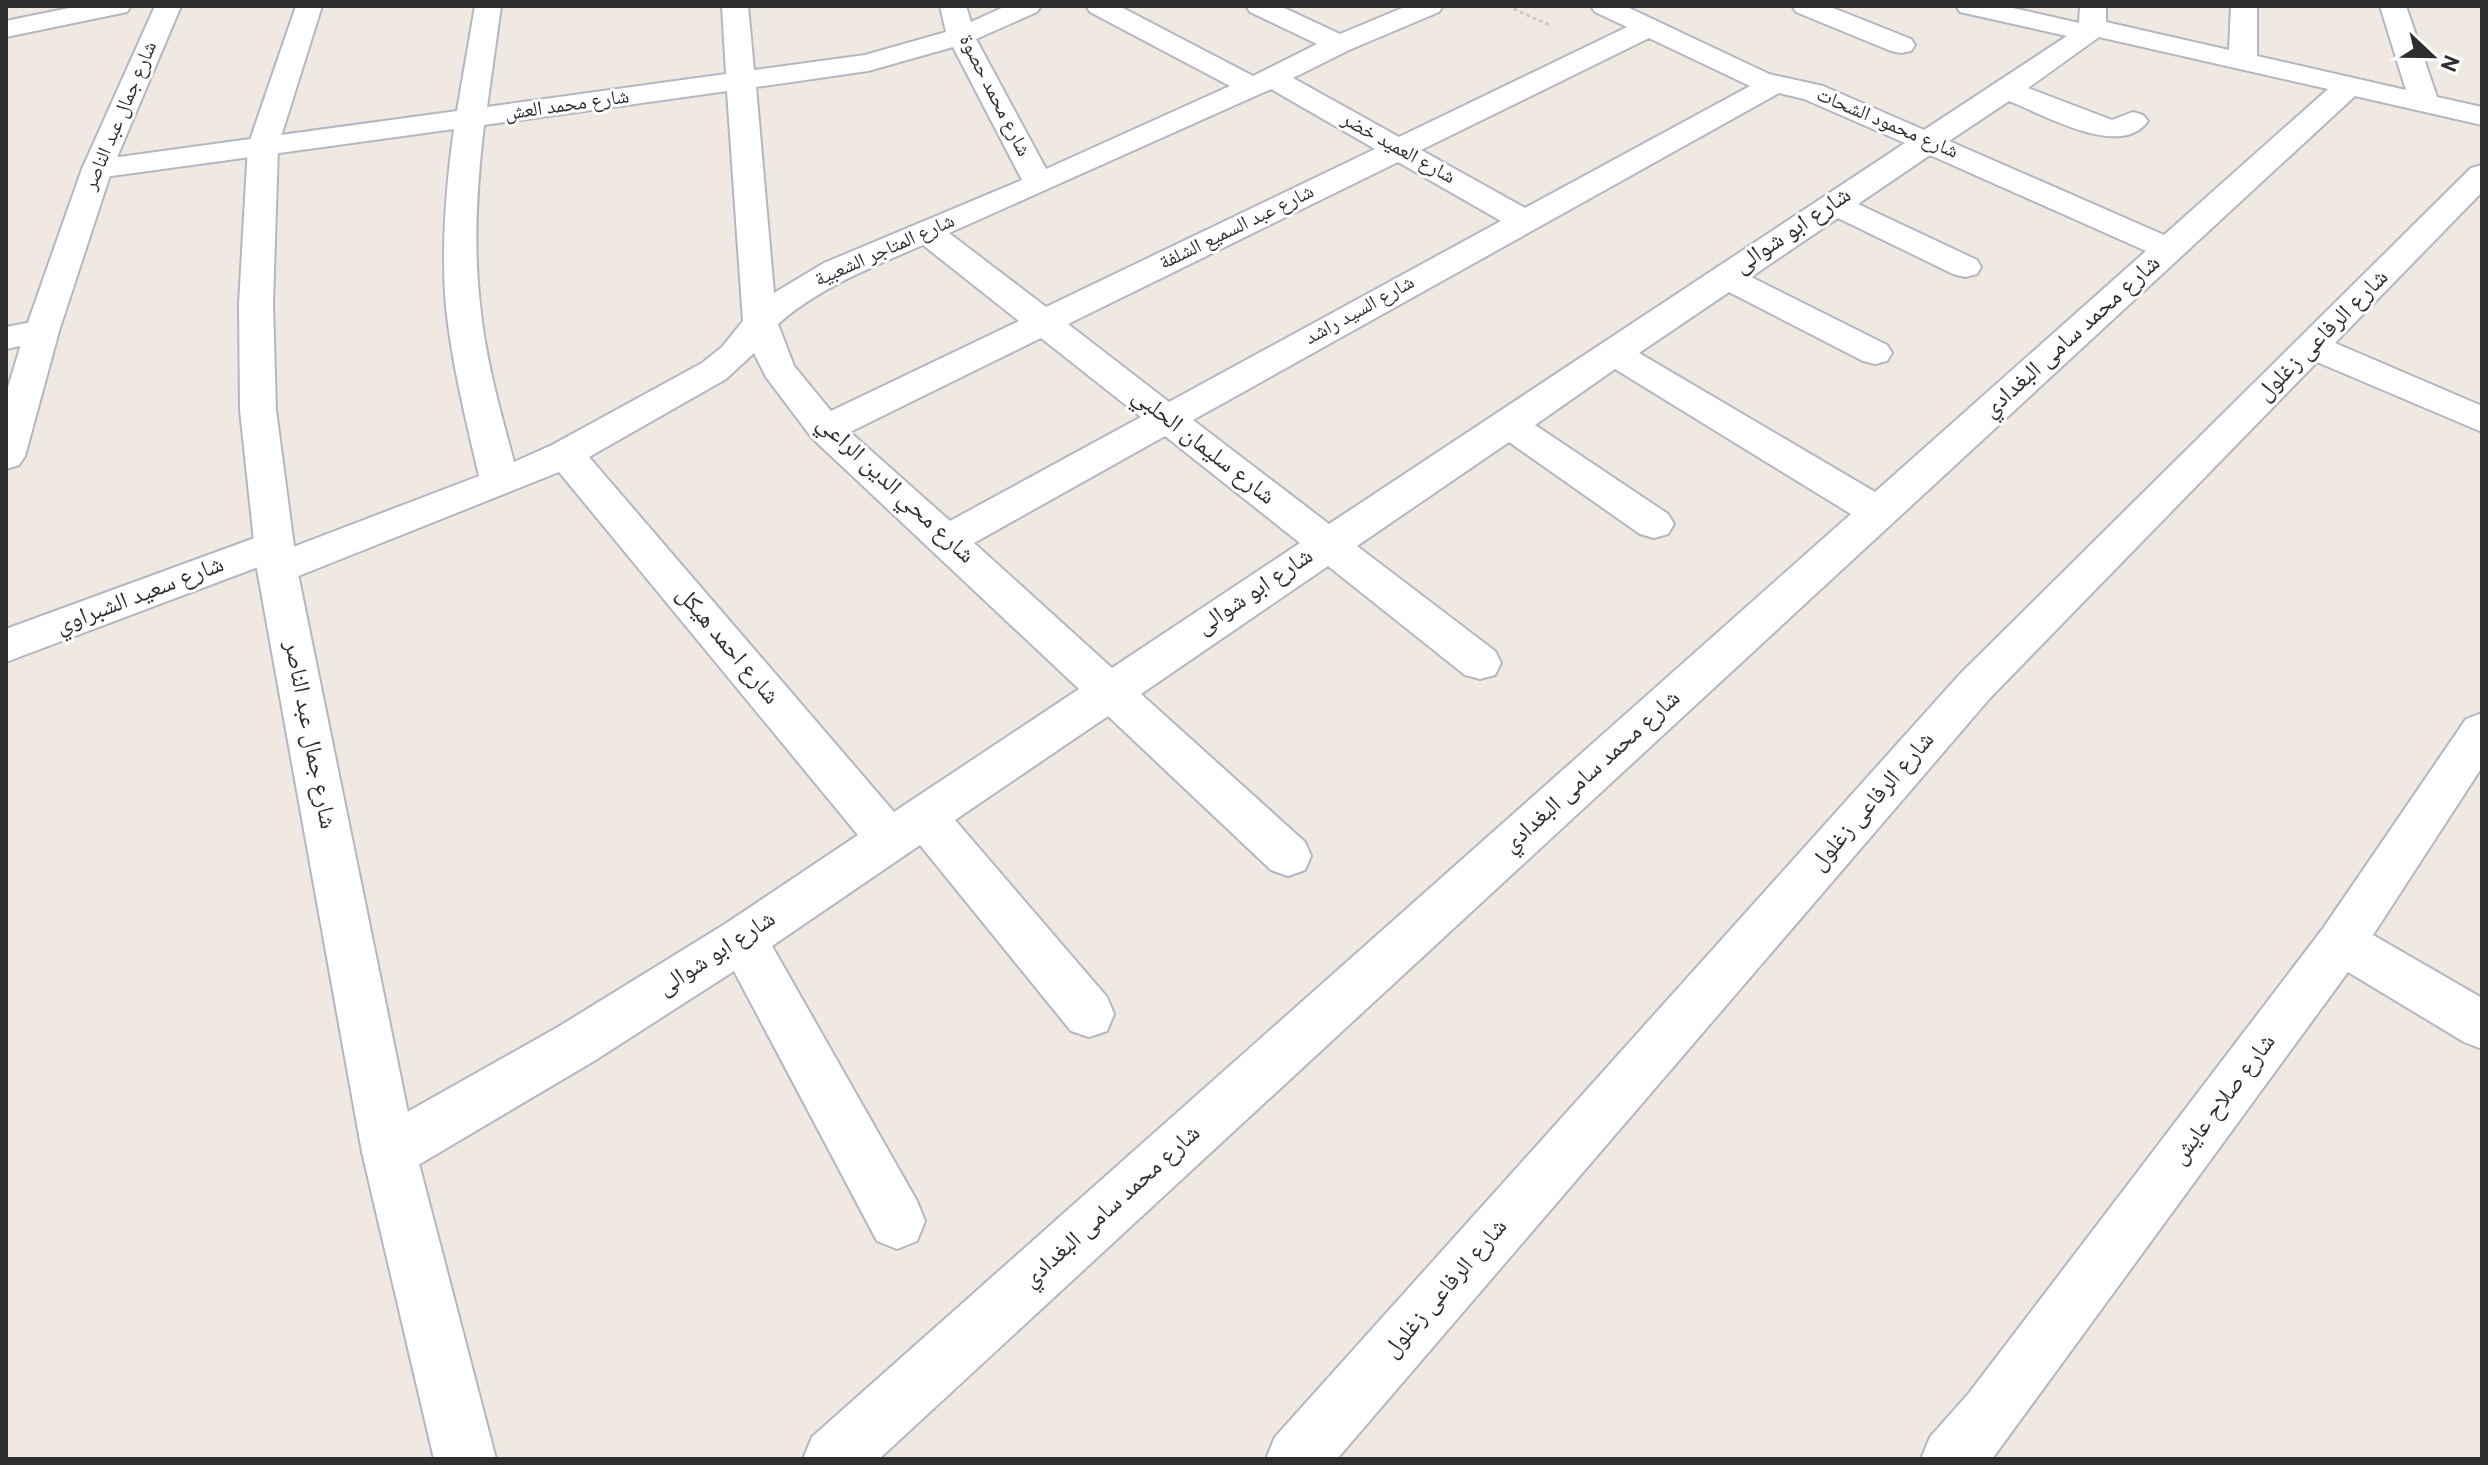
<svg xmlns="http://www.w3.org/2000/svg" width="2488" height="1465" viewBox="0 0 2488 1465" font-family="Overpass,'Noto Naskh Arabic',sans-serif">
	<style>
		.lines { fill: none; stroke-linecap: round; stroke-linejoin: round }
		.minor-casing { stroke: #b4b7c1; stroke-width: 4 }
		.tertiary-casing { stroke: #b4b7c1; stroke-width: 4 }
		.path { stroke: #c9c9c9; stroke-width: 3; stroke-dasharray: 4 3; stroke-linecap: butt }
		.minor { fill: #fff; fill-rule: evenodd }
		.tertiary { fill: #fff; fill-rule: evenodd }
		.labels { text-anchor: middle; dominant-baseline: central; stroke-width: 6; stroke-linejoin: round; paint-order: stroke }
		.far-street-label { font-size: 20px; fill: #2e2e2e; stroke: #fff }
		.street-label { font-size: 24px; fill: #2e2e2e; stroke: #fff }
	</style>
	<rect width="100%" height="100%" fill="#efe9e1"/>
	<g class="lines">
		<g class="minor-casing">
			<path id="minor" d="M79,6H131L127,12L6,37V21Z
				M475,6H501L487,107L726,74L722,6H748L754,70L865,55L946,32L940,6H966L971,22L1006,6H1041L1037,12L976,39L1046,169L1230,86L1090,12L1086,6H1119L1253,76L1317,44L1250,12L1246,6H1280L1340,34L1407,6H1443L1439,12L1349,50L1293,78L1399,137L1627,27L1595,12L1591,6H1625L1769,74L1823,86L1924,130L2067,36L1960,12L1956,6H2004L2079,23L2080,6H2106V22L2229,50L2231,6H2257V56L2406,90L2380,6H2406L2437,97L2482,107V125L2355,96L879,1459H803L812,1437L1851,514L1615,369L1535,425L1668,514L1674,524L1668,534L1654,538L1640,534L1509,442L1357,546L1495,651L1501,663L1495,675L1480,679L1465,675L1328,566L1141,694L1305,842L1311,856L1305,870L1288,876L1271,870L1108,716L955,820L1107,997L1114,1014L1107,1031L1089,1037L1071,1031L920,845L772,946L917,1201L925,1221L917,1241L897,1249L877,1241L734,971L594,1061L408,1171L389,1179L370,1171L362,1152L370,1133L558,1027L725,924L858,835L559,472L291,579L277,584L263,579L258,567L6,662V629L260,536L274,532L288,536L293,547L479,476C466,420 452,364 446,307C441,248 446,187 454,129L97,178L86,175L82,169L86,163L97,160L457,111ZM2099,37L2328,89L2164,235L1949,141L2009,101C2043,114 2121,160 2148,121L2143,115L2133,112L2112,120L2028,88ZM1649,38L1750,86L1525,208L1421,150ZM953,47L1022,180L824,263L774,293L756,87L868,71ZM1271,89L1375,149L1046,307L949,233ZM727,91L743,321L722,347L702,363L552,445L514,462C500,410 485,358 480,304C473,244 477,184 484,125ZM1779,93L1804,99L1905,143L1329,524L1193,420ZM1930,155L2146,251L1875,492L1639,353L1729,292L1863,361L1875,364L1887,361L1892,353L1887,345L1751,277L1838,218L1953,274L1965,277L1977,274L1981,267L1977,260L1858,204ZM1398,162L1501,221L1169,402L1068,324ZM923,245L1019,321L831,411L794,366L778,324C820,287 872,267 923,245ZM1041,338L1141,417L950,521L850,432ZM754,353L766,377L812,438L1079,689L894,812L589,457L726,379ZM1165,436L1300,543L1112,668L974,543Z
				M1792,6H1828L1911,39L1915,45L1911,51L1901,53L1891,51L1796,12Z
				M2482,165V192L2335,343L2482,406V432L2317,362L1990,698L1337,1459H1266L1275,1437L1960,674L2471,168Z
				M42,320L54,323L59,331L54,339L6,349V327Z
				M2482,713V767L2373,935L2482,998V1049L2464,1042L2348,972L1992,1459H1921L1930,1437L1969,1393L2324,927L2466,719Z"/>
		</g>
		<g class="tertiary-casing">
			<path id="tertiary" d="M155,6H181L112,169L59,331L25,456L19,465L6,469V394L25,331L82,169Z
				M296,6H322L278,146L273,304L276,410L297,569L416,1152L496,1459H434L362,1152L257,569L240,410L239,304L248,146Z"/>
		</g>
		<path class="path" d="M1507,6L1552,26"/>
		<use href="#minor" class="minor"/>
		<use href="#tertiary" class="tertiary"/>
	</g>
	<g class="labels">
		<g class="far-street-label">
			<text transform="translate(994 96) rotate(63)">شارع محمد حصوة</text>
			<text transform="translate(567 106) rotate(-8)">شارع محمد العش</text>
			<text transform="translate(121 116) rotate(-67)">شارع جمال عبد الناصر</text>
			<text transform="translate(1887 124) rotate(23)">شارع محمود الشحات</text>
			<text transform="translate(1398 149) rotate(29)">شارع العميد خضر</text>
			<text transform="translate(1237 228) rotate(-26)">شارع عبد السميع الشلفة</text>
			<text transform="translate(885 251) rotate(-24)">شارع المتاجر الشعبية</text>
			<text transform="translate(1360 311) rotate(-29)">شارع السيد راشد</text>
		</g>
		<g class="street-label">
			<text transform="translate(1793 231) rotate(-34)">شارع ابو شوالى</text>
			<text transform="translate(2323 336) rotate(-45)">شارع الرفاعى زغلول</text>
			<text transform="translate(2072 337) rotate(-42)">شارع محمد سامى البغدادي</text>
			<text transform="translate(1203 447) rotate(38)">شارع سليمان الحلبي</text>
			<text transform="translate(895 490) rotate(43)">شارع محي الدين الراعي</text>
			<text transform="translate(1255 592) rotate(-34)">شارع ابو شوالى</text>
			<text transform="translate(140 596) rotate(-21)">شارع سعيد الشبراوي</text>
			<text transform="translate(727 646) rotate(50)">شارع احمد هيكل</text>
			<text transform="translate(309 735) rotate(79)">شارع جمال عبد الناصر</text>
			<text transform="translate(1592 772) rotate(-42)">شارع محمد سامى البغدادي</text>
			<text transform="translate(1873 802) rotate(-49)">شارع الرفاعى زغلول</text>
			<text transform="translate(717 954) rotate(-33)">شارع ابو شوالى</text>
			<text transform="translate(2224 1100) rotate(-53)">شارع صلاح عايش</text>
			<text transform="translate(1112 1207) rotate(-42)">شارع محمد سامى البغدادي</text>
			<text transform="translate(1446 1289) rotate(-49)">شارع الرفاعى زغلول</text>
		</g>
	</g>
	<rect width="2488" height="1465" fill="none" stroke="#2e2e2e" stroke-width="16"/>
	<g transform="translate(2432 56) rotate(112)" stroke="#ffffff" stroke-width="6" paint-order="stroke">
	<path d="M0-6L14 30L0 20L-14 30Z" fill="#2e2e2e"/>
	<text y="-12" font-size="22" font-weight="bold" text-anchor="middle" fill="#2e2e2e">N</text>
	</g>
</svg>
